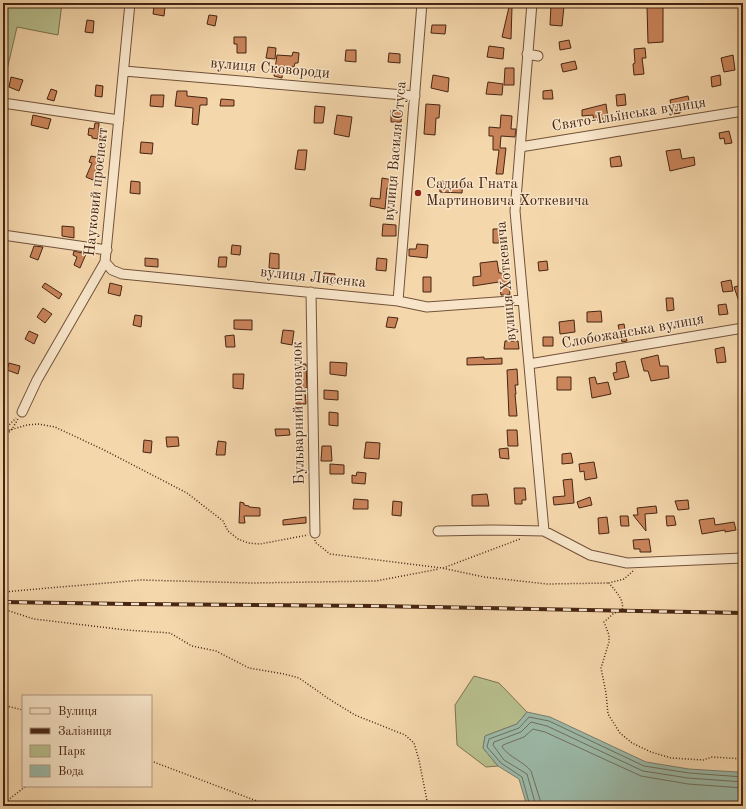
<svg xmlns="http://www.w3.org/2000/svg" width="746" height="809" viewBox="0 0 746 809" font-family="'Old Standard TT',serif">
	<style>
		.green { fill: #b7bf8d; stroke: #7e7250 }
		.water { fill: #9cbaa9; stroke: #7a7e6d }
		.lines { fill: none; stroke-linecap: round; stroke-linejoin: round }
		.shore { stroke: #71705e; stroke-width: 1 }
		.building { fill: #ca845a; stroke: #462513 }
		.minor-casing { stroke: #725239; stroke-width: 11 }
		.path { stroke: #462513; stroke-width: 1.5; stroke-dasharray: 1 2; stroke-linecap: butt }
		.minor { stroke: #f8e5c9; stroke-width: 9 }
		.rail-casing { stroke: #462513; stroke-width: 4 }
		.rail { stroke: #f8e5c9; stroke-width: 2.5; stroke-dasharray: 8; stroke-linecap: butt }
		.poi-dot { fill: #8f2418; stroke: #f8e5c9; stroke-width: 1.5 }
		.labels { text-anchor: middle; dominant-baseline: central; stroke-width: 3; stroke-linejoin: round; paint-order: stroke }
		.street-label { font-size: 15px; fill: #462513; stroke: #f8e5c9 }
		.poi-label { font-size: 15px; fill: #462513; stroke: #f8e5c9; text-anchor: start }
	</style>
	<rect width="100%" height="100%" fill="#f5d7ac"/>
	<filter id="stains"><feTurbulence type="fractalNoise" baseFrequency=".005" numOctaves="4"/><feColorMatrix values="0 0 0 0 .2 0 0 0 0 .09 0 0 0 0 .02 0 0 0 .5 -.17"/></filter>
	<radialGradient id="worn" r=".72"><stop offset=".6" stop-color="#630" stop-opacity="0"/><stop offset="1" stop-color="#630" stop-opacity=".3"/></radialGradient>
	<path class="green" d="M3,3H62L58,35L17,27L3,87Z
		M474,676L499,683L527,712L517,724L485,736L483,748L498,766L486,767L457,745L455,705Z"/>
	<path class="water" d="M527,712L550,717L646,762L689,769L737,772L743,774V806H527L519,779L498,766L483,748L485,736L517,724Z"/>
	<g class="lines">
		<path class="shore" d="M530,806L522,777L501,763L487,747L489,739L519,728L529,717L549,721L644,766L689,773L743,777
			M536,806L527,774L504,760L493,745L494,742L521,732L531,722L547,726L643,771L688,778L743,782
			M542,806L531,771C523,761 510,758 502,747L503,745L524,737L533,729L545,732L641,776L688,784L743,788"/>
	</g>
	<path class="building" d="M551,5L564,6L562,26L550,25Z
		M154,6L165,7L164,16L153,14Z
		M509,7H512L511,39L502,37Z
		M647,7H663V42L648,43Z
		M209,15L217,16L215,26L207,24Z
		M87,20L94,21L93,33L85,32Z
		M432,25H446L445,34L431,33Z
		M234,37H246V53H237V44H234Z
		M569,40L571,48L560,50L559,42Z
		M489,46L504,48L503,59L487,57Z
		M268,47L276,48L275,59L266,58Z
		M645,48L646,58H642L644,74L634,75L633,64L635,63L634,49Z
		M346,50H356V62L345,61Z
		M293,52L299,53L298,63H295L294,67L283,66L282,78L274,76L277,55L292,56Z
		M389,53L400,54V63L388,62Z
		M733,55L735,70L724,72L721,58Z
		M575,61L577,69L563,72L561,64Z
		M505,68H514V85H504Z
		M433,75L449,78L448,92L431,88Z
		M720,75L721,85L712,87L711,77Z
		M11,77L23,80L19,91L9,87Z
		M488,82L503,84L502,95L486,94Z
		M96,85L103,86L102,97L95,96Z
		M51,89L57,91L54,101L47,99Z
		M552,90L553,99H543V91Z
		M177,91H187V96L207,98V105H200L198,125L192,124L193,108L175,106Z
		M625,94L626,105L617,106L616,95Z
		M151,95H164L163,107L150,106Z
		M688,96L690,105L680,108V113L673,114L670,100Z
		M221,99L234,100V106H220Z
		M426,104L440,105L439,118H436L435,135L424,134Z
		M606,104L608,118L594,121L593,115L582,116V110Z
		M315,106L325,107L323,123H314Z
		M391,110L402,111L401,122H391Z
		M33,115L51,119L48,129L31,125Z
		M337,115L352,117L349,137L334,134Z
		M501,115L512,116L511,129H516L515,137L501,136L500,148H506L503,174H496L499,150H493V136H489V127L500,128Z
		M95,123H99L98,139L92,138V136L88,135L89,128L94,129Z
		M729,131L732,143L725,144L724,138L720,139L719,133Z
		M141,142L153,143L152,154L140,153Z
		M680,149L682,159L694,157L695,165L670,171L666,151Z
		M298,150H307L305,170L295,169Z
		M91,156L101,158L100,164L93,180L86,177L92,163L89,162Z
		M620,156L622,166L611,167L610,158Z
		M382,178L393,180V189L387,188L385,209L370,206L371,198L380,199Z
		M131,181L140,182V194L130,193Z
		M439,181L463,182L462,193L440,192Z
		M383,224L396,225V236H382Z
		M62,226L74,227V238L62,236Z
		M493,229H499V243H493Z
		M417,244L428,245L427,258L409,256V249H416Z
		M232,245L241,246L240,255L231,254Z
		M34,246L43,247L38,260L30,257Z
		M74,251L86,254L80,268L74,265L77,257L73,255Z
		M270,253L279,254V269L269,268Z
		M219,257H227L226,267H218Z
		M145,258L158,259V267L145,266Z
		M377,258L387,259L386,271L376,270Z
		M497,261L499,273H508L510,295H501L499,282L473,286V277L481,276L480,263Z
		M547,261L548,270L539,271L538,262Z
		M324,273L335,274L333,285L323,283Z
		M423,277H431V292H423Z
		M731,280L733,291L723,292L721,282Z
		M45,283L62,294L59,299L42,287Z
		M110,283L122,286L120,296L108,293Z
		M743,285V310H742L734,287Z
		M666,298H673L674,310L667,311Z
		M726,304L728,314L719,315L718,305Z
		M43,308L52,314L45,323L37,317Z
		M601,311L602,322H587V312Z
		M135,315L142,316L141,327L133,325Z
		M388,317L398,318L395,328L386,327Z
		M234,320H252V330L234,329Z
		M574,320L575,332L560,334L559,322Z
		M624,324L627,341L622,342L618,325Z
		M283,330L294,331L292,345L281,343Z
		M29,331L38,335L34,344L25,339Z
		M234,335L235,347H226L225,336Z
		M543,337H553V346H543Z
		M505,341H518L519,349H504Z
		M724,347L726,362L717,363L715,349Z
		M658,355L660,366H668L669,378L651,381L648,371H644L641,359Z
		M484,357V359L502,358V364L467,365V358Z
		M625,361L629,377L615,380L613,373L617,372L616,363Z
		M330,362L347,363L346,376L330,374Z
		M9,363L20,366L18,374L7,370Z
		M297,364H306L307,388H305L306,404H296Z
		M517,369L518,385H515L516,394H515L517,416H509L507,370Z
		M233,374H244L243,389L233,388Z
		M557,377H571V390H557Z
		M595,377L597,384L608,382L611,394L592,398L589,378Z
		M324,390L338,391V400L324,399Z
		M329,412L338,413V426L329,425Z
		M275,429H289L290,435L276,436Z
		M507,430H517L518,446H508Z
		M166,437H178L179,446L167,447Z
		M144,440L152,441L151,453L143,452Z
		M218,441L226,442L225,455H216Z
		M366,442L380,443L379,459L364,458Z
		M322,446H331L332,461H321Z
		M508,448L509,459L500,458L499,449Z
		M571,453L573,463L562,464V454Z
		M594,462L597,478L585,480L584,471L580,472L579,464Z
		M330,464L344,465V474H330Z
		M357,472L366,473L365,484L352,483V475L356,476Z
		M572,479L574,503L554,505L553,497L565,496L563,480Z
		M514,488H525L526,500H522V504H515Z
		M487,494L489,506H472V495Z
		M590,497L592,505L579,508L577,502Z
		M354,499L368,500V509H353Z
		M688,500L689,509L678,510L675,501Z
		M393,501L402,502L401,516L392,515Z
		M240,502L244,503V505L249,506V507L260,508V516H244L245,523H239Z
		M656,506L657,513L645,514L646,531L633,515H638L637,508Z
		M620,516H628L629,526H621Z
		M666,516H674L676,525L667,526Z
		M306,517V523L283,525V520Z
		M607,517L609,533L599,534L598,518Z
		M714,518L715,525L734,522L736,530L725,532V530L702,534L699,520Z
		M649,539L651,552H640V549H634L633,540Z"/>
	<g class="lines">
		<g class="minor-casing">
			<path id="minor" d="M532,3L515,211L544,531
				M527,54L538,56
				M124,71L415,96
				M3,103L119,120
				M520,147L743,111
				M3,235L107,250
				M105,262L112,270L122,274L398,301L427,307L523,300
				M311,292L315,533
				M398,301L422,3
				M529,364L743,328
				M22,412L37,380L105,262L130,3
				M438,531L491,530L544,531L590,555L627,563L743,558"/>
		</g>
		<path class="path" d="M3,431L16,418
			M3,432L27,425L38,424L55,427L104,450L187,493L223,521L228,531L238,539L248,543L260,544L308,535
			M3,439L12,429L18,419
			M315,540V542L330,554L442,568L484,577L547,584L609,583
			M443,568L520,539
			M633,571L624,579L609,583C616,592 625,600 622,611L614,613L604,622L609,635V642L601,668L606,693L608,714L620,733L632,743L651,752L671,758L703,760L712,757L743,759
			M3,592L141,580L252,583L376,581L439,569
			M3,609L34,619L126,630L170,633L192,646L216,651L249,668L284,674L299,678L329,699L355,715L405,735L414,743L419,760L428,806
			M3,705L23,710
			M151,761L270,806
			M3,804L26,786"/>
		<use href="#minor" class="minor"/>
		<g class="rail-casing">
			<path id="rail" d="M3,602L130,604L375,606L743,613"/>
		</g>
		<use href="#rail" class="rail"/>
	</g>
	<circle class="poi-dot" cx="418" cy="193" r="4"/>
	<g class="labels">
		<g class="street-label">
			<text transform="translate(270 69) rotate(5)">вулиця Сковороди</text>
			<text transform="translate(629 115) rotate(-9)">Свято-Ільїнська вулиця</text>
			<text transform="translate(396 151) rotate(-85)">вулиця Василя Стуса</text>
			<text transform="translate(97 192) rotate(-84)">Науковий проспект</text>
			<text transform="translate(313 278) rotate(6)">вулиця Лисенка</text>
			<text transform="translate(507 281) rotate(-95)">вулиця Хоткевича</text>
			<text transform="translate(633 332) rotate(-10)">Слобожанська вулиця</text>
			<text transform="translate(299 413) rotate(-91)">Бульварний провулок</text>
		</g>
		<g class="poi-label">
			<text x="426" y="184">Садиба Гната<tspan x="426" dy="17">Мартиновича Хоткевича</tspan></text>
		</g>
	</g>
	<rect width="746" height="809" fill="none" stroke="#f5d7ac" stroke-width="16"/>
	<rect x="4" y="4" width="738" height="801" fill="none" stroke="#462513" stroke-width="2"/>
	<rect x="8" y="8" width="730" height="793" fill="none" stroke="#462513"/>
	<rect x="22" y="695" width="130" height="92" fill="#f8e5c9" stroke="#b19880"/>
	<rect x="30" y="708" width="20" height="6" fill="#f8e5c9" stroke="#b19880"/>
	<text x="58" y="715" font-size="12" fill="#462513">Вулиця</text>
	<rect x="30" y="728" width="20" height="6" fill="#462513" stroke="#b19880"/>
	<text x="58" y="735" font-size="12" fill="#462513">Залізниця</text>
	<rect x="30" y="745" width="20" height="12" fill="#b7bf8d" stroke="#b19880"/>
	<text x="58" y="755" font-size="12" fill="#462513">Парк</text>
	<rect x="30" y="765" width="20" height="12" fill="#9cbaa9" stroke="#b19880"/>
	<text x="58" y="775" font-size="12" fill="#462513">Вода</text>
	<rect width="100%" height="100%" filter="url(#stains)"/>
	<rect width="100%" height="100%" fill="url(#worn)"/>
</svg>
